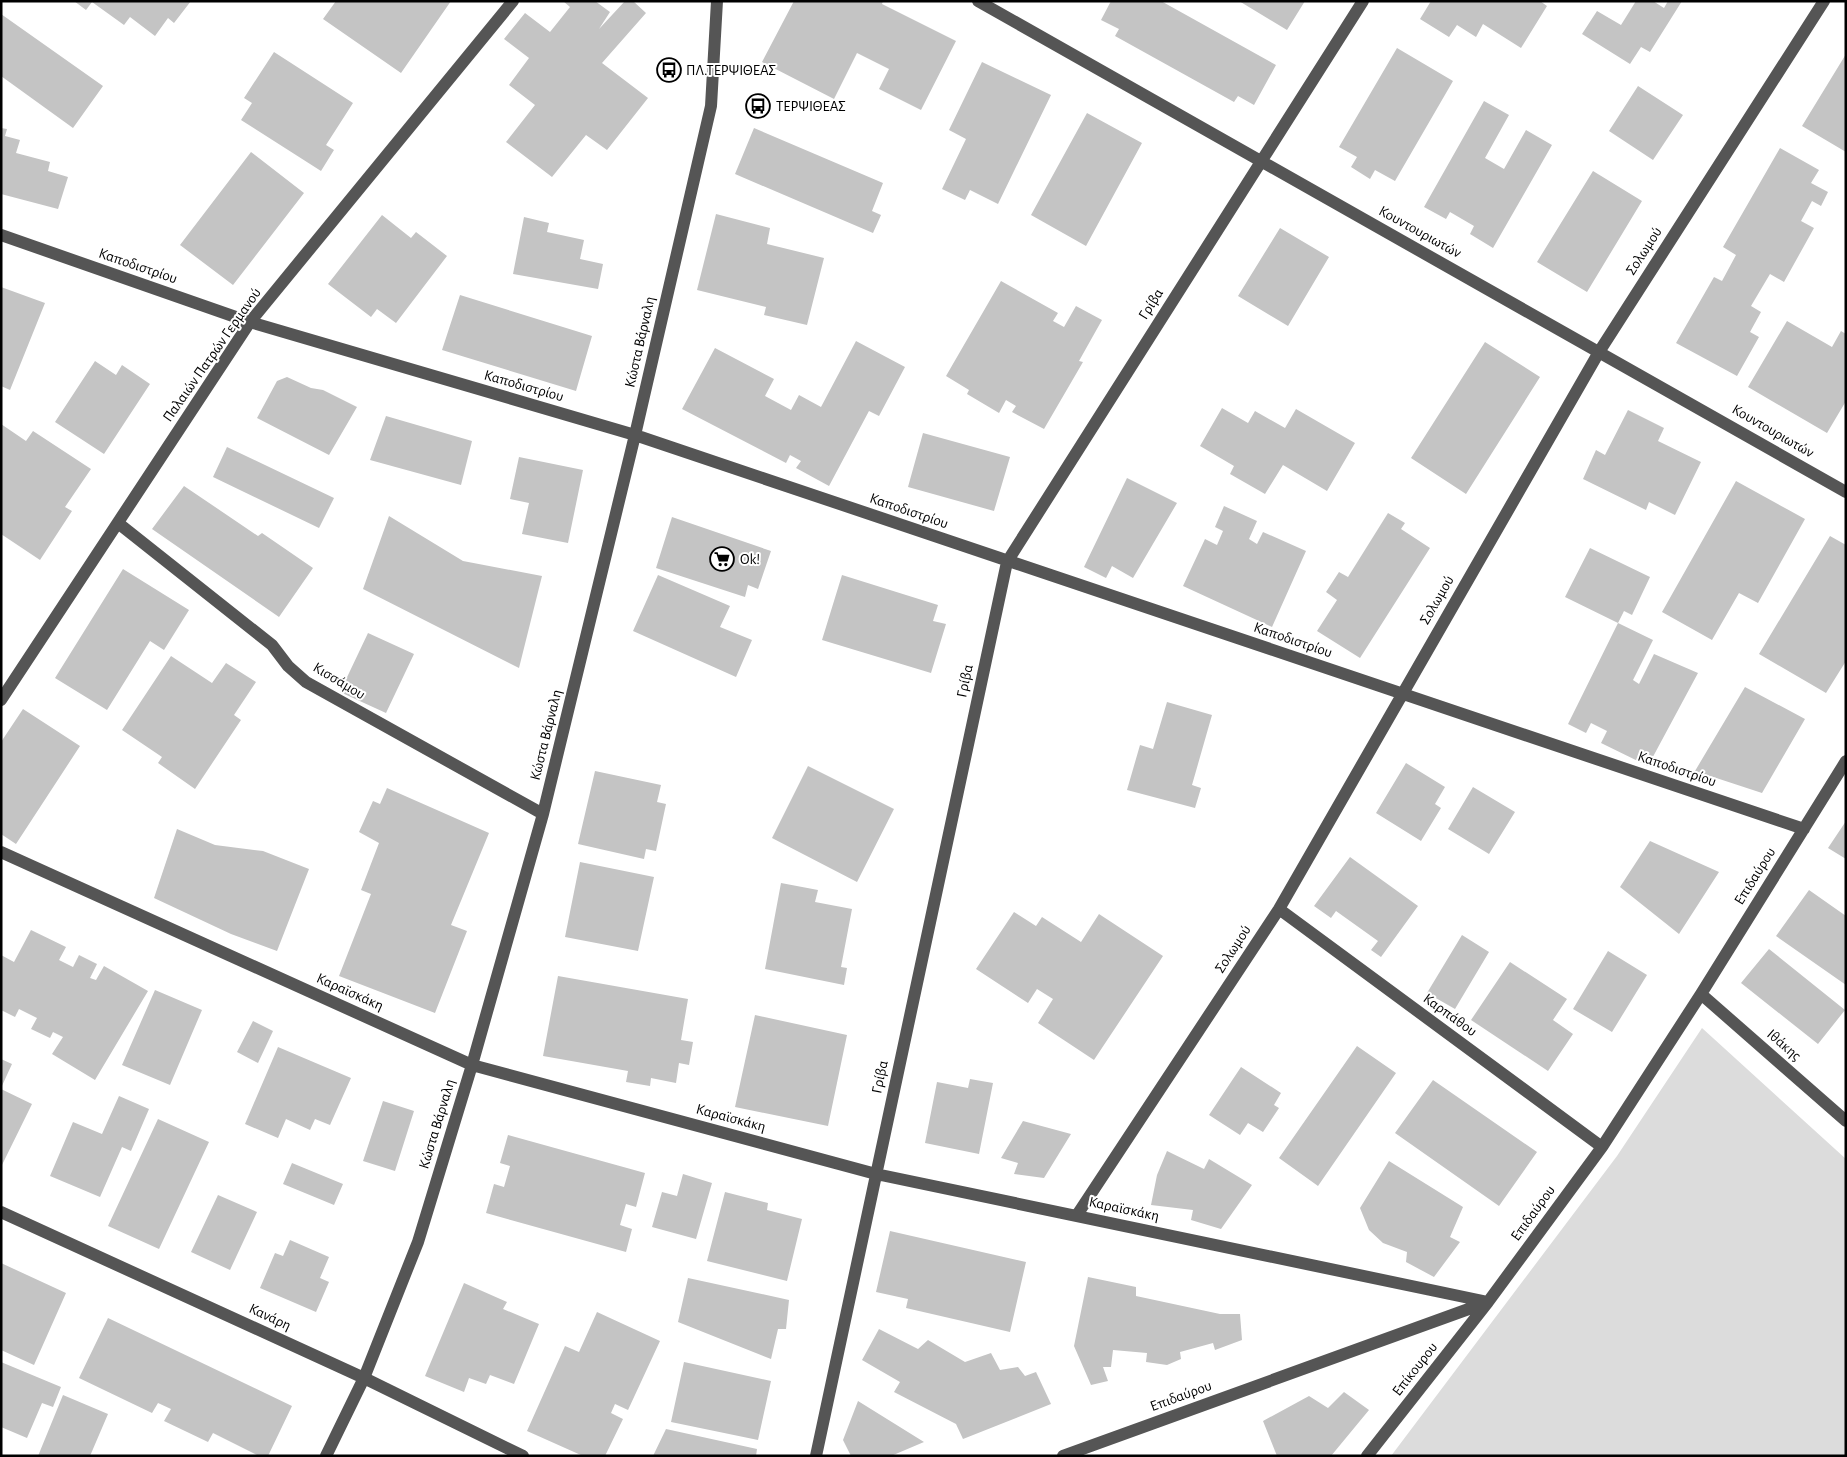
<svg xmlns="http://www.w3.org/2000/svg" width="1847" height="1457" viewBox="0 0 1847 1457" font-family="'Alegreya Sans',sans-serif">
	<style>
		.green { fill: #dcdcdc }
		.building { fill: #c4c4c4 }
		.lines { fill: none; stroke-linecap: round; stroke-linejoin: round }
		.minor { stroke: #555; stroke-width: 12 }
		.labels { text-anchor: middle; dominant-baseline: central; stroke-width: 4; stroke-linejoin: round; paint-order: stroke }
		.poi-label { font-size: 15px; fill: #000; stroke: #fff; text-anchor: start }
		.street-label { font-size: 15px; fill: #000; stroke: #fff }
	</style>
	<rect width="100%" height="100%" fill="#fff"/>
	<path class="green" d="M1702,1028L1846,1159V1456H1391L1617,1156Z"/>
	<path class="building" d="M74,1H191L174,23L168,18L155,36L130,17L124,25L92,2L86,10Z
		M336,1H451L401,73L323,19Z
		M563,1H595L610,12L599,29L625,1H633L646,13L602,63L648,98L607,150L586,135L552,177L506,142L535,105L509,85L529,58L504,39L525,13L550,32L570,7Z
		M794,1H883L882,4L956,41L921,110L879,89L889,69L857,53L834,99L762,62Z
		M1111,1H1161L1276,65L1254,105L1238,96L1234,102L1115,36L1119,29L1101,20Z
		M1239,1H1305L1287,30Z
		M1431,1H1540L1547,6L1521,48L1483,24L1476,37L1457,25L1449,37L1420,19Z
		M1636,1H1653L1664,8L1668,1H1682L1650,52L1641,47L1630,64L1582,34L1597,11L1621,25Z
		M1,14L103,86L73,128L1,76Z
		M1397,48L1453,81L1395,181L1375,170L1370,179L1351,167L1357,157L1339,147Z
		M274,52L353,103L326,145L334,150L321,171L241,120L252,103L244,98Z
		M1846,54V152L1802,126Z
		M982,62L1051,95L998,204L970,190L965,200L942,189L966,139L949,130Z
		M1638,86L1683,115L1653,160L1609,131Z
		M1484,101L1509,115L1485,158L1504,169L1526,130L1552,145L1493,248L1470,234L1474,226L1450,212L1446,219L1424,207Z
		M1087,113L1142,143L1086,246L1031,215Z
		M1,128L7,129L5,136L20,140L16,153L50,162L48,171L68,177L58,209L1,194Z
		M754,128L883,183L872,211L881,215L873,233L735,174Z
		M1780,148L1819,170L1811,183L1828,192L1821,206L1812,201L1801,221L1814,228L1784,282L1770,274L1751,306L1761,312L1750,332L1759,337L1737,376L1676,343L1714,277L1722,281L1736,255L1723,247Z
		M251,152L304,193L233,285L180,245Z
		M1593,171L1642,201L1587,292L1537,262Z
		M716,214L770,228L767,244L824,258L807,325L764,315L766,307L697,290Z
		M382,215L411,238L416,232L447,256L396,323L377,309L371,317L328,284Z
		M524,217L549,223L547,232L584,240L580,259L603,264L598,289L513,274Z
		M1280,228L1329,257L1288,326L1238,296Z
		M1001,281L1058,313L1053,321L1064,327L1076,306L1102,320L1079,361L1083,362L1044,429L1012,412L1016,406L1006,400L999,413L967,394L969,390L946,376Z
		M1,287L45,303L10,390L1,386Z
		M460,295L592,336L576,391L442,350Z
		M1787,321L1832,347L1841,331L1846,334V401L1827,433L1748,387Z
		M856,341L905,367L879,416L869,411L829,486L796,468L801,461L790,455L786,463L682,409L715,348L774,379L765,396L791,410L799,395L821,407Z
		M1485,342L1540,377L1466,494L1411,458Z
		M95,361L116,375L122,365L150,384L104,454L55,422Z
		M287,377L311,388L323,390L357,407L329,455L257,418L277,381Z
		M1222,408L1248,423L1255,411L1285,428L1296,409L1355,443L1327,491L1283,465L1265,494L1230,474L1234,466L1200,446Z
		M1628,410L1664,428L1658,441L1701,462L1675,515L1649,502L1646,510L1583,479L1596,450L1605,455Z
		M386,416L472,441L461,485L370,460Z
		M1,424L26,441L33,431L91,469L65,507L72,511L40,560L1,534Z
		M923,433L1010,457L994,511L908,487Z
		M227,447L334,498L319,528L213,477Z
		M519,457L583,470L568,543L522,534L529,503L510,499Z
		M1127,478L1177,503L1133,578L1112,566L1106,578L1084,567Z
		M1736,481L1805,519L1758,603L1739,593L1712,640L1662,612Z
		M184,486L258,536L262,533L313,568L279,617L152,529Z
		M1224,506L1257,521L1249,539L1257,544L1263,532L1306,551L1272,627L1183,586L1205,539L1217,545L1223,531L1215,527Z
		M1388,513L1405,523L1401,529L1430,548L1360,658L1317,631L1337,600L1326,592L1339,572L1348,577Z
		M389,516L463,561L542,576L519,668L363,589Z
		M672,517L771,551L758,589L748,585L745,597L656,568Z
		M1830,536L1846,545V661L1826,693L1759,654Z
		M1590,548L1650,577L1632,615L1624,611L1618,623L1653,640L1633,680L1639,684L1654,654L1698,673L1648,766L1601,743L1607,731L1591,723L1586,733L1568,724L1618,623L1565,597Z
		M123,569L189,610L164,650L150,641L107,710L55,678Z
		M658,575L730,606L720,627L752,640L736,677L633,631Z
		M842,575L938,605L933,621L946,624L931,673L822,640Z
		M368,633L414,654L386,713L340,692Z
		M171,656L212,683L226,663L256,682L234,715L241,720L195,789L158,763L162,757L122,730Z
		M1745,687L1805,719L1762,793L1695,771Z
		M1167,702L1212,715L1192,785L1201,788L1195,808L1127,790L1140,745L1153,749Z
		M23,709L80,746L16,844L1,834V742Z
		M1406,763L1445,787L1435,804L1441,808L1421,841L1376,813Z
		M808,766L894,809L857,882L772,838Z
		M595,771L661,785L657,802L666,804L656,851L646,849L644,859L578,844Z
		M1473,787L1515,812L1489,854L1448,829Z
		M387,788L489,833L451,925L467,931L435,1013L339,976L371,894L361,890L379,843L359,832L373,801L380,804Z
		M1846,821V859L1828,848Z
		M177,829L215,845L263,851L309,869L277,951L231,934L154,898Z
		M1650,841L1719,872L1679,934L1620,887Z
		M1350,857L1418,906L1381,957L1371,950L1378,941L1336,911L1331,918L1314,906Z
		M580,862L654,877L638,951L565,937Z
		M781,883L818,890L815,902L852,909L841,967L847,968L844,985L765,969Z
		M1809,890L1846,916V985L1776,936Z
		M1014,912L1036,926L1042,917L1081,942L1099,914L1163,956L1094,1060L1038,1023L1053,999L1037,989L1028,1003L976,969Z
		M31,930L66,947L59,960L73,967L79,955L97,964L90,978L96,980L104,966L148,991L95,1080L52,1054L63,1037L53,1032L50,1038L31,1029L37,1018L19,1009L15,1017L1,1010V955L14,962Z
		M1462,935L1489,952L1455,1009L1427,993Z
		M1769,949L1845,1010L1818,1044L1741,983Z
		M1608,951L1647,975L1612,1032L1573,1009Z
		M1510,962L1567,999L1553,1020L1573,1034L1548,1071L1471,1020Z
		M558,976L688,999L681,1040L693,1042L689,1065L679,1063L676,1083L651,1078L650,1086L626,1082L628,1071L543,1056Z
		M155,990L202,1010L170,1085L122,1065Z
		M755,1015L847,1035L828,1126L735,1107Z
		M253,1021L273,1031L258,1063L237,1052Z
		M1357,1046L1396,1073L1318,1186L1279,1158Z
		M278,1047L351,1078L330,1125L315,1119L310,1130L286,1119L278,1138L245,1124Z
		M1,1059L12,1064L1,1088Z
		M1241,1067L1281,1093L1274,1105L1279,1108L1263,1132L1248,1123L1240,1135L1209,1115Z
		M970,1079L993,1083L979,1154L925,1143L937,1082L968,1088Z
		M1433,1080L1537,1152L1499,1206L1395,1133Z
		M1,1089L32,1104L1,1167Z
		M119,1096L149,1109L131,1151L122,1147L100,1197L50,1176L73,1122L102,1134Z
		M383,1101L414,1111L395,1171L363,1161Z
		M158,1119L209,1142L159,1249L108,1226Z
		M1023,1121L1071,1134L1044,1178L1014,1174L1018,1163L1001,1158Z
		M508,1135L645,1173L636,1207L626,1204L620,1225L632,1229L626,1252L486,1213L494,1184L504,1187L510,1166L500,1163Z
		M1167,1151L1204,1169L1209,1159L1252,1185L1221,1229L1191,1220L1193,1210L1151,1205L1157,1175Z
		M1389,1161L1463,1207L1450,1237L1460,1242L1434,1277L1406,1262L1407,1252L1383,1243L1369,1230L1360,1208Z
		M292,1163L343,1184L334,1205L283,1184Z
		M683,1174L712,1183L696,1239L652,1227L662,1192L677,1196Z
		M725,1192L768,1203L767,1210L802,1219L787,1281L707,1261Z
		M218,1195L257,1212L230,1270L191,1252Z
		M890,1231L1026,1262L1010,1332L906,1308L908,1299L876,1292Z
		M290,1240L329,1257L320,1278L329,1282L316,1312L260,1288L275,1253L283,1256Z
		M1,1263L66,1293L34,1365L1,1350Z
		M1088,1277L1136,1287V1296L1220,1314H1240L1242,1340L1215,1350L1213,1343L1180,1352L1181,1359L1167,1365L1146,1362L1147,1353L1113,1350L1111,1367H1103L1108,1381L1091,1385L1074,1346Z
		M688,1278L789,1300L786,1329H778L771,1359L678,1322Z
		M464,1283L507,1302L503,1309L539,1324L514,1384L490,1375L486,1384L469,1378L464,1392L425,1376Z
		M597,1312L660,1341L628,1410L615,1404L611,1413L623,1419L605,1456H583L527,1431L565,1346L579,1352Z
		M108,1318L292,1406L268,1456H259L213,1433L208,1442L164,1421L171,1409L158,1403L152,1413L79,1378Z
		M879,1329L918,1349L928,1340L965,1362L991,1353L1000,1370L1018,1367L1025,1376L1036,1372L1051,1404L963,1439L956,1424L894,1392L900,1382L862,1360Z
		M1,1362L61,1387L53,1407L42,1403L27,1438L1,1427Z
		M684,1362L771,1381L758,1440L671,1422Z
		M1344,1392L1369,1410L1331,1456H1277L1263,1421L1309,1396L1328,1408Z
		M63,1395L108,1414L90,1456H38Z
		M858,1401L924,1442L891,1456H851L843,1440Z
		M666,1429L757,1449L756,1456H653Z"/>
	<g class="lines">
		<path class="minor" d="M978,1L1846,492
			M1,235L250,322L635,435L1804,829
			M118,523L272,645L288,666L306,682L543,814
			M1,700L250,322L513,1
			M1,852L472,1065L876,1174L1488,1302L1367,1456
			M1279,909L1602,1147
			M1701,994L1846,1121
			M1,1212L364,1378L523,1456
			M1077,1215L1279,909L1599,352L1824,1
			M326,1456L364,1378L418,1242L472,1065L543,814L635,435L711,106L717,1
			M816,1456L1007,562L1363,1
			M1063,1456L1488,1302L1602,1147L1701,994L1846,761"/>
	</g>
	<defs>
		<g id="bus-ring" transform="scale(1.25)"><circle r="9.5" fill="#fff" stroke="#000" stroke-width="1.5"/><path d="M-5-6H5V4H4V6H2V4H-2V6H-4V4H-5ZM-3.5-4V0h7V-4ZM-3.5 1.2v1.5H-2V1.2ZM2 1.2v1.5H3.5V1.2Z" fill="#000"/></g>
		<g id="supermarket-ring" transform="scale(1.25)"><circle r="9.5" fill="#fff" stroke="#000" stroke-width="1.5"/><path d="M-6-5.5h2.5l.6 2H6L4.5 2H-2.5L-4.4-4H-6ZM-1.5 3.2a1.3 1.3 0 1 0 .1 0ZM3 3.2a1.3 1.3 0 1 0 .1 0Z" fill="#000"/></g>
	</defs>
	<g fill-rule="evenodd">
		<use href="#bus-ring" x="669" y="70"/>
		<use href="#bus-ring" x="758" y="106"/>
		<use href="#supermarket-ring" x="722" y="559"/>
	</g>
	<g class="labels">
		<g class="poi-label">
			<text x="686" y="70">ΠΛ.ΤΕΡΨΙΘΕΑΣ</text>
			<text x="776" y="106">ΤΕΡΨΙΘΕΑΣ</text>
			<text x="740" y="559">Ok!</text>
		</g>
		<g class="street-label">
			<text transform="translate(1420 232) rotate(29)">Κουντουριωτών</text>
			<text transform="translate(1644 251) rotate(-57)">Σολωμού</text>
			<text transform="translate(138 266) rotate(19)">Καποδιστρίου</text>
			<text transform="translate(1151 304) rotate(-58)">Γρίβα</text>
			<text transform="translate(640 342) rotate(-77)">Κώστα Βάρναλη</text>
			<text transform="translate(212 355) rotate(-55)">Παλαιών Πατρών Γερμανού</text>
			<text transform="translate(524 386) rotate(16)">Καποδιστρίου</text>
			<text transform="translate(1773 431) rotate(30)">Κουντουριωτών</text>
			<text transform="translate(909 511) rotate(19)">Καποδιστρίου</text>
			<text transform="translate(1437 600) rotate(-60)">Σολωμού</text>
			<text transform="translate(1293 640) rotate(19)">Καποδιστρίου</text>
			<text transform="translate(339 681) rotate(31)">Κισσάμου</text>
			<text transform="translate(965 681) rotate(-78)">Γρίβα</text>
			<text transform="translate(546 735) rotate(-76)">Κώστα Βάρναλη</text>
			<text transform="translate(1677 769) rotate(19)">Καποδιστρίου</text>
			<text transform="translate(1755 876) rotate(-58)">Επιδαύρου</text>
			<text transform="translate(1233 949) rotate(-57)">Σολωμού</text>
			<text transform="translate(350 992) rotate(24)">Καραϊσκάκη</text>
			<text transform="translate(1450 1015) rotate(36)">Καρπάθου</text>
			<text transform="translate(1784 1045) rotate(41)">Ιθάκης</text>
			<text transform="translate(880 1077) rotate(-78)">Γρίβα</text>
			<text transform="translate(731 1118) rotate(15)">Καραϊσκάκη</text>
			<text transform="translate(437 1124) rotate(-73)">Κώστα Βάρναλη</text>
			<text transform="translate(1124 1209) rotate(12)">Καραϊσκάκη</text>
			<text transform="translate(1533 1213) rotate(-54)">Επιδαύρου</text>
			<text transform="translate(270 1317) rotate(25)">Κανάρη</text>
			<text transform="translate(1415 1369) rotate(-52)">Επίκουρου</text>
			<text transform="translate(1181 1396) rotate(-20)">Επιδαύρου</text>
		</g>
	</g>
	<rect width="1847" height="1457" fill="none" stroke="#000000" stroke-width="5"/>
</svg>
